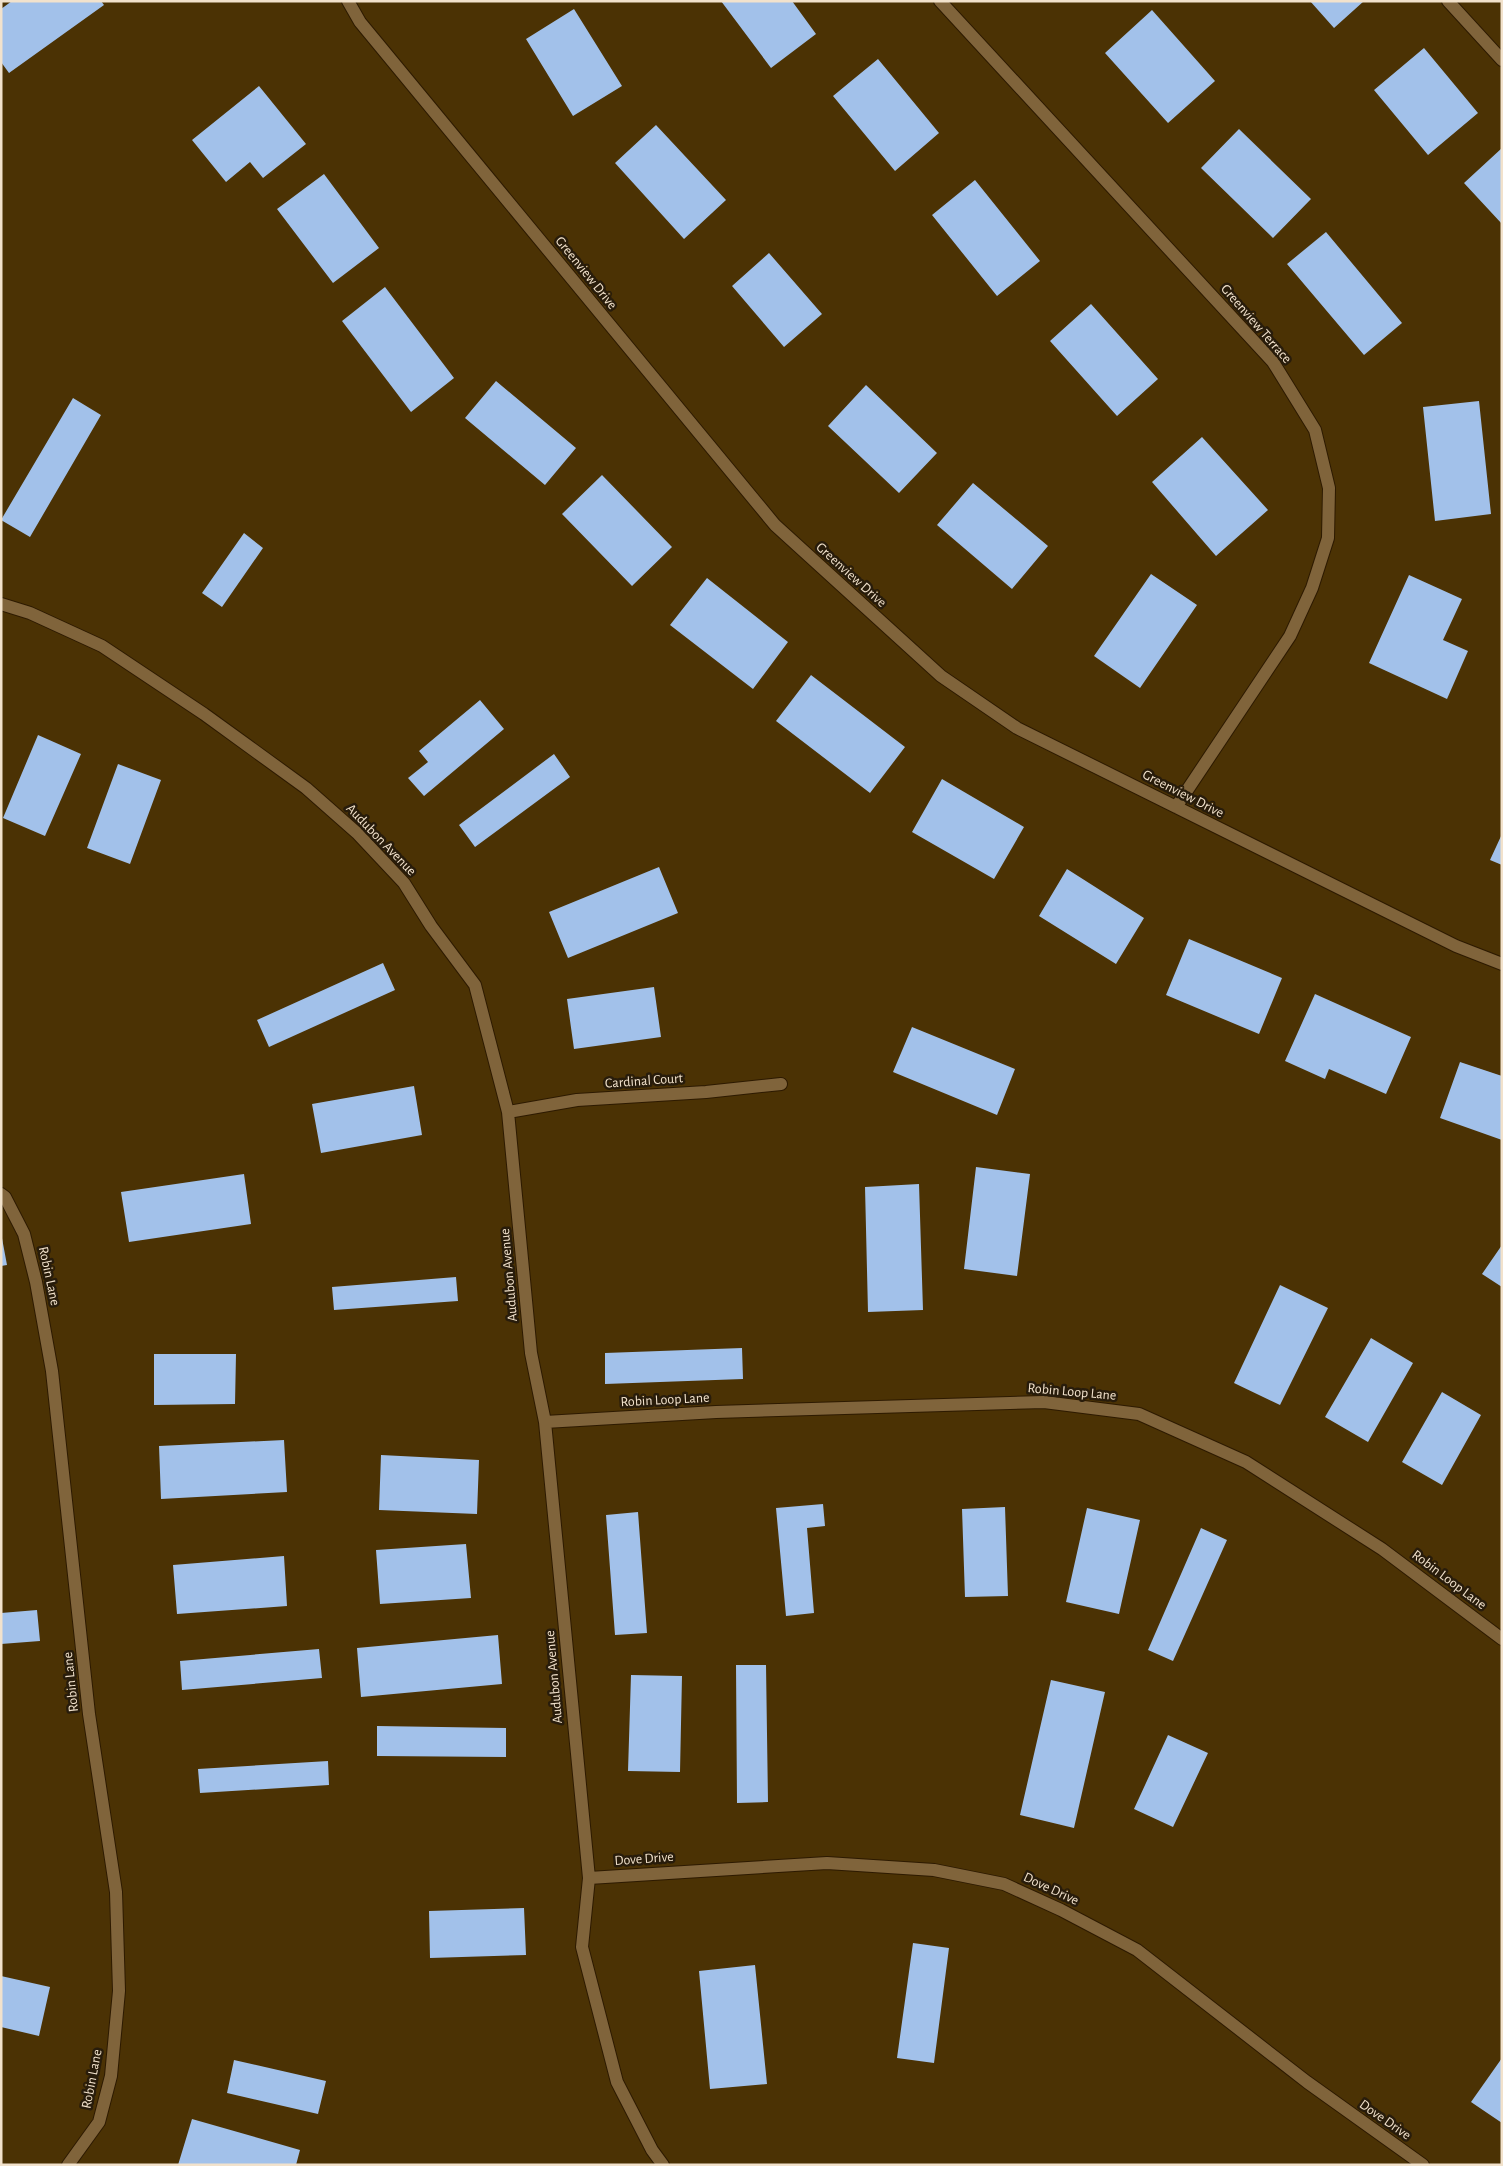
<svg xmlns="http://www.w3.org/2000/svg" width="1503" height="2166" viewBox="0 0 1503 2166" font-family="'Alegreya Sans',sans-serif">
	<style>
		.building { fill: #a2c1ea }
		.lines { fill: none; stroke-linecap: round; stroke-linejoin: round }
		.street-casing { stroke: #2d1a00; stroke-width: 14 }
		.street { stroke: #80643b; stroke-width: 12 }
		.labels { text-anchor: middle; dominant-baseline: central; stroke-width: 5; stroke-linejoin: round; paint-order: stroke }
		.street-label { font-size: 14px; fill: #f2e2cc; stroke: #281c0b }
	</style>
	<rect width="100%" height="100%" fill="#4b3204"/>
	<path class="building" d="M12,1H101L104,5L9,73L1,62V9Z
		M721,1H792L816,34L771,68Z
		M1310,1H1364L1334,28Z
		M574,9L622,86L573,116L526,39Z
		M1152,10L1215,81L1168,123L1105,53Z
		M1424,48L1478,113L1428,155L1374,90Z
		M878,59L939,133L895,171L833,96Z
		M259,86L306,144L263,178L250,162L226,182L192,140Z
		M656,125L726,200L684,239L615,163Z
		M1239,129L1311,199L1273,238L1201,168Z
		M1502,148V224L1464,183Z
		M324,174L379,248L333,283L277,209Z
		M975,180L1040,261L997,296L932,215Z
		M1326,232L1402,323L1364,355L1287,264Z
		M769,253L822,314L784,347L732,286Z
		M385,287L454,378L411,412L342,321Z
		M1091,304L1158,379L1117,416L1050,341Z
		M496,381L576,448L545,485L465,418Z
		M866,385L937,453L899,493L828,426Z
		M73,398L101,415L30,537L1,520Z
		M1479,401L1491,514L1435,521L1423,407Z
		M1202,437L1268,510L1216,556L1152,482Z
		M602,475L672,547L632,586L562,514Z
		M973,483L1048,546L1012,589L937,525Z
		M244,533L263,548L222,607L202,593Z
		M1151,574L1197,605L1140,688L1094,656Z
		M1409,575L1462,599L1443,640L1468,651L1447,699L1369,663Z
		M707,578L788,642L753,689L670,625Z
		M811,675L905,747L870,793L776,721Z
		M480,700L504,729L424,796L408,778L428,762L419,751Z
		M38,735L81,754L45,836L3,818Z
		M554,754L570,777L475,847L459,825Z
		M118,764L161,780L130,864L87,848Z
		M942,779L1024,827L994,879L912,832Z
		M1502,834V865L1490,860Z
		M659,867L678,913L568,958L549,912Z
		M1067,869L1144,918L1116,964L1039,916Z
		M1189,939L1282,978L1259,1034L1166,995Z
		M383,963L395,990L269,1047L257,1020Z
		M654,987L661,1037L574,1049L567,999Z
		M1315,994L1411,1037L1386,1094L1329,1069L1325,1079L1285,1061Z
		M912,1027L1015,1069L997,1115L893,1072Z
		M1460,1062L1502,1076V1140L1440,1118Z
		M414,1086L422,1135L321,1153L312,1104Z
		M976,1167L1030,1174L1017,1276L964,1269Z
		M244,1174L251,1224L129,1242L121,1192Z
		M919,1184L923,1310L868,1312L865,1187Z
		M1,1233L7,1265L1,1266Z
		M1502,1245V1287L1482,1274Z
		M456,1277L458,1301L334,1310L332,1287Z
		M1280,1285L1328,1308L1280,1405L1234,1383Z
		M1371,1338L1413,1363L1368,1442L1325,1417Z
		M742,1348L743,1379L605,1384V1353Z
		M154,1354H236L235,1404L154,1405Z
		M1442,1392L1481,1415L1442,1485L1402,1462Z
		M284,1440L287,1492L161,1499L159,1446Z
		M381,1455L479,1460L477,1514L379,1510Z
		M823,1504L825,1526L807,1528L814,1613L786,1616L776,1508Z
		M1005,1507L1008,1596L965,1597L962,1509Z
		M1087,1508L1140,1520L1119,1614L1066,1602Z
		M638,1512L647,1633L615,1635L606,1515Z
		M1201,1528L1227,1540L1173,1661L1148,1650Z
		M466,1544L471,1598L380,1604L376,1550Z
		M284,1556L287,1606L177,1614L173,1565Z
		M37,1610L40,1641L1,1644V1613Z
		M498,1635L502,1684L361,1697L357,1648Z
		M319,1649L322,1678L182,1690L180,1661Z
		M736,1665H766L768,1802L737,1803Z
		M631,1675L682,1676L680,1772L628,1771Z
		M1051,1680L1105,1692L1074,1828L1020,1815Z
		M377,1726L506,1728V1757L377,1756Z
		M1168,1735L1208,1753L1173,1827L1134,1809Z
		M328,1761L329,1785L200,1793L198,1769Z
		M524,1908L526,1955L430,1958L429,1911Z
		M913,1943L949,1948L934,2063L897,2058Z
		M755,1965L767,2084L710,2089L699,1971Z
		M1,1976L50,1987L39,2036L1,2027Z
		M1502,2058V2123L1471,2102Z
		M234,2060L326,2081L318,2114L227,2093Z
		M192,2119L300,2150L296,2165H178Z"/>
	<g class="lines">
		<g class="street-casing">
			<path id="street" d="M348,1L360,22L775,525L941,676L1017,728L1456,946L1502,964
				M940,1L1273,362L1315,430L1329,488L1328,538L1312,588L1290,636L1176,807
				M1448,1L1502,60
				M1,604L30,613L102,646L204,714L306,788L357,833L404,883L431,926L475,985L508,1112L531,1353L545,1422L589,1878L582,1947L617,2082L652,2150L663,2165
				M508,1112L577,1100L706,1092L781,1084
				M1,1194L5,1197L24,1234L36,1282L52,1371L89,1714L116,1892L119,1991L111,2076L99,2122L68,2165
				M545,1422L716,1412L1044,1402L1139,1414L1246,1462L1382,1549L1502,1639
				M589,1878L827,1863L934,1870L1004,1884L1061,1910L1137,1950L1307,2082L1423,2165"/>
		</g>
		<use href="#street" class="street"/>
	</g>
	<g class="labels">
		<g class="street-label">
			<text transform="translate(586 273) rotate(51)">Greenview Drive</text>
			<text transform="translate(1256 324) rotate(49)">Greenview Terrace</text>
			<text transform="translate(851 575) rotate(42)">Greenview Drive</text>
			<text transform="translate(1183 794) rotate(27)">Greenview Drive</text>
			<text transform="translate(381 840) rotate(46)">Audubon Avenue</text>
			<text transform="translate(644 1081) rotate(-4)">Cardinal Court</text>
			<text transform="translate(509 1275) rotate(-95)">Audubon Avenue</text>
			<text transform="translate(49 1276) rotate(78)">Robin Lane</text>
			<text transform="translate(1072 1392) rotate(5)">Robin Loop Lane</text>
			<text transform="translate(665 1400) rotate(-3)">Robin Loop Lane</text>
			<text transform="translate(1449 1580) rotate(37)">Robin Loop Lane</text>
			<text transform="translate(554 1677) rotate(-95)">Audubon Avenue</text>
			<text transform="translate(71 1682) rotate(-96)">Robin Lane</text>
			<text transform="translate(644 1859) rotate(-4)">Dove Drive</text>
			<text transform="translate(1051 1889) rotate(25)">Dove Drive</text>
			<text transform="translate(92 2079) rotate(-79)">Robin Lane</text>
			<text transform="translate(1385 2120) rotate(35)">Dove Drive</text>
		</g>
	</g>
	<rect width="1503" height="2166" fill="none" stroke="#f2e2cc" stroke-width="5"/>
</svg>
